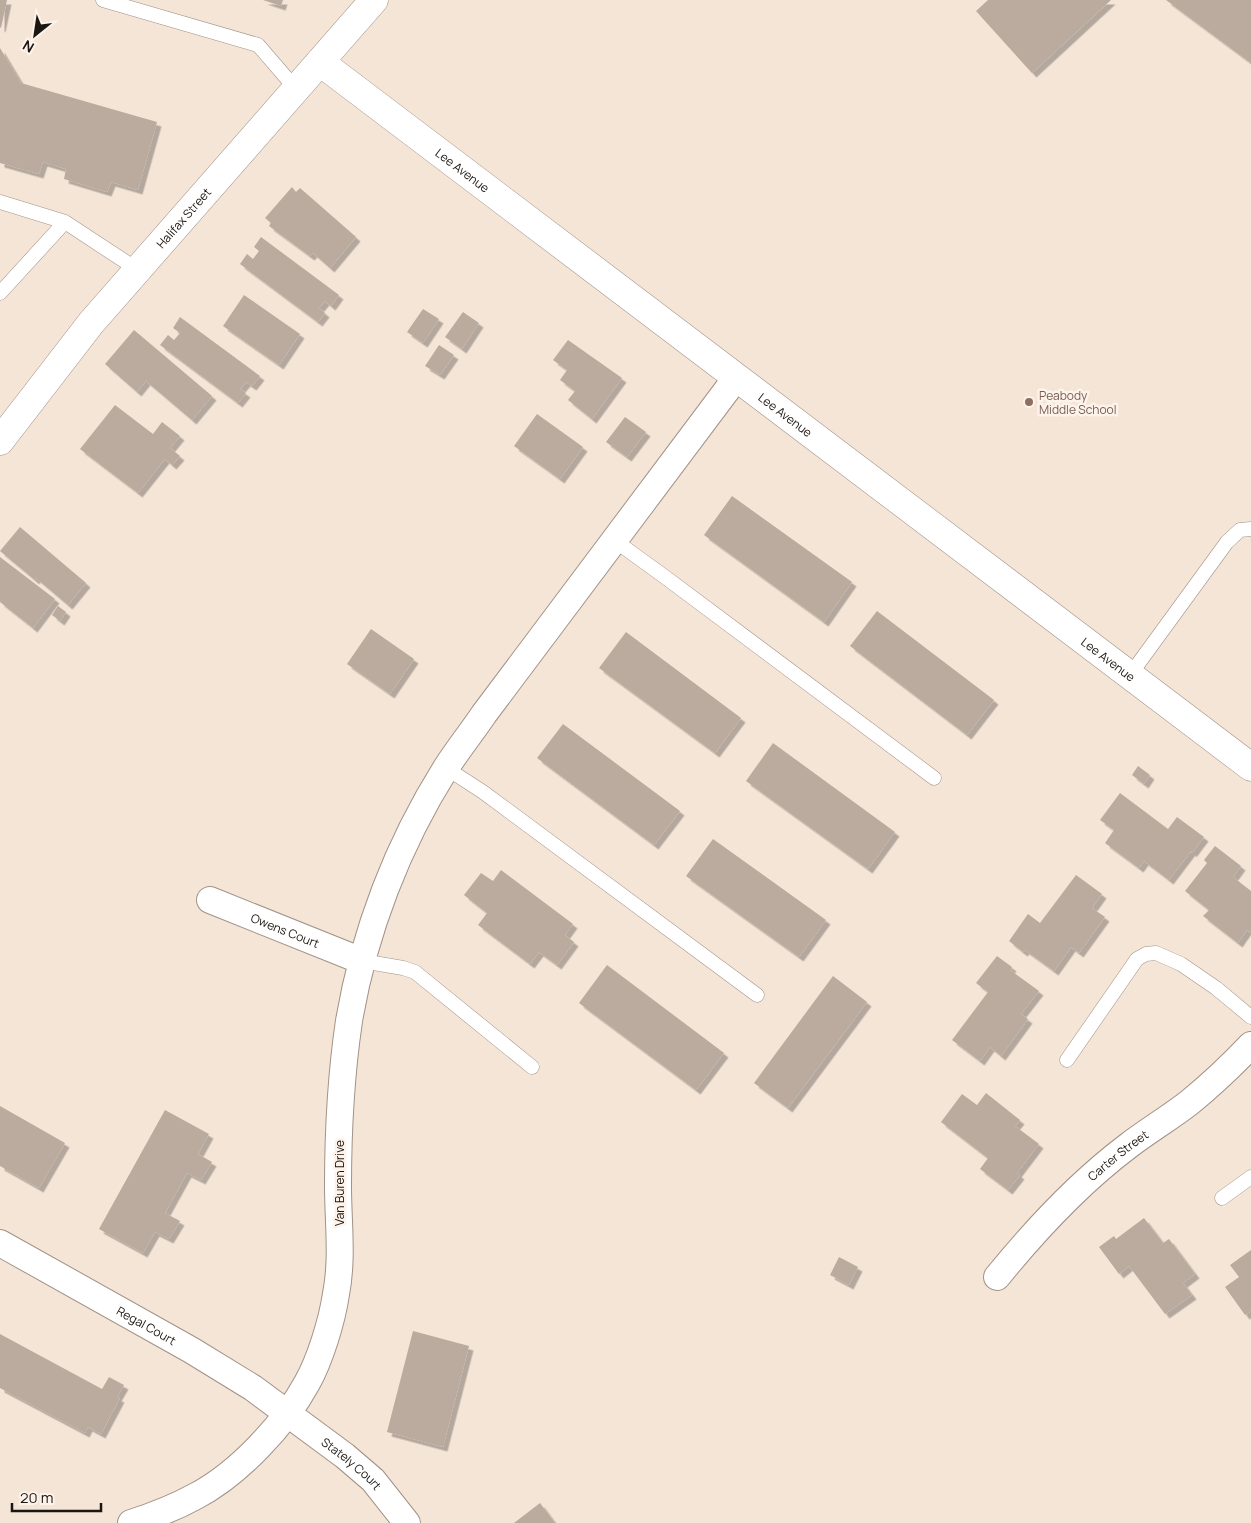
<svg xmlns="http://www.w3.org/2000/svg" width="1251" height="1523" viewBox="0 0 1251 1523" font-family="Manrope,sans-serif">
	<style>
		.building { fill: #baab9e; filter: url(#shadow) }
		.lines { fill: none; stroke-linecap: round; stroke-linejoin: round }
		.lane-casing { stroke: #a09286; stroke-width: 15 }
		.street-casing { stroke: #a09286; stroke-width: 28 }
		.secondary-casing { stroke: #a09286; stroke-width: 29 }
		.lane { stroke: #fff; stroke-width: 14 }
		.street { stroke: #fff; stroke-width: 26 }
		.secondary { stroke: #fff; stroke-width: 28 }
		.education-dot { fill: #8d6e63; stroke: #fdf3eb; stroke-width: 2 }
		.labels { text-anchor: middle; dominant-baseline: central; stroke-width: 5; stroke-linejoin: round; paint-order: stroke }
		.street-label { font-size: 12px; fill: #1c1612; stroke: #fdf3eb }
		.education-label { font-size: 12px; fill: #785e54; stroke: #fdf3eb; text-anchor: start }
	</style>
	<defs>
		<filter id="shadow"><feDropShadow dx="4.5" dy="4.5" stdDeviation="0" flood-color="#0004"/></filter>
	</defs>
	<rect width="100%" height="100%" fill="#f5e5d7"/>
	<path class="building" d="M0,0H7L1,28L0,27Z
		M263,0H283L281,6Z
		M988,0H1111L1032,73L976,11Z
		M1166,0H1251V63Z
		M0,48L21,83L157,122L138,190L111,182L107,192L64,179L66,169L43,162L39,174L0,163Z
		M292,187L296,192L300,188L356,237L330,268L313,253L310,256L269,226L271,223L265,218Z
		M261,237L339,295L331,306L325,301L319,308L325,313L318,322L240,264L247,254L253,259L259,251L254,247Z
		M244,295L300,334L279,365L223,326Z
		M423,309L439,319L423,343L407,332Z
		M463,312L479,323L462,349L445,337Z
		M180,317L260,376L252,386L246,382L240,389L246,393L238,403L160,345L168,335L174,340L180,333L173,328Z
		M134,330L212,396L192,420L146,381L137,392L105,364Z
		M568,340L622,378L592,419L568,400L575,391L560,380L567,370L553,360Z
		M439,345L454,355L440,375L425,366Z
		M115,405L153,434L162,422L180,436L170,448L180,456L172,465L165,459L138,493L80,449Z
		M537,414L583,447L560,479L514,446Z
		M625,417L646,432L627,457L606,442Z
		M732,496L852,582L824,622L704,535Z
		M20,527L86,583L68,605L36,578L35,580L0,551Z
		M0,557L55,599L33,628L0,602Z
		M58,606L66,612L60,621L52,615Z
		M877,611L994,700L967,735L850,646Z
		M371,629L414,659L390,694L347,664Z
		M626,632L741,718L715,753L599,668Z
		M563,724L680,811L654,845L537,758Z
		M773,743L895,832L868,869L746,781Z
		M1138,766L1150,775L1144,784L1132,775Z
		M1120,793L1168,829L1177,817L1204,837L1192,853L1191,851L1169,880L1144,861L1139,868L1105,843L1114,830L1100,820Z
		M713,839L826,920L799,957L686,876Z
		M1215,846L1241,866L1233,877L1251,891V933L1247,930L1238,943L1203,916L1209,910L1185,891L1207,863L1204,860Z
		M501,870L573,924L565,935L574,942L557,965L539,952L530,964L478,925L487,913L464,895L481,873L493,881Z
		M1076,875L1102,894L1092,908L1105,917L1079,953L1071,947L1054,971L1025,950L1023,952L1009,941L1028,914L1040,923Z
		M997,956L1012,967L1010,970L1039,991L1021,1014L1028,1019L1001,1056L990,1047L980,1061L952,1040L988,992L976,983Z
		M607,965L724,1053L696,1090L579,1003Z
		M833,976L867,1002L788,1108L754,1083Z
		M986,1093L1020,1120L1015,1126L1039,1144L1017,1173L1020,1175L1008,1190L980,1169L988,1158L941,1122L962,1094L977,1105Z
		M0,1106L65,1143L39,1188L0,1166Z
		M165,1110L209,1134L198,1154L212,1162L201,1180L187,1173L165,1213L180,1221L169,1239L155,1232L143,1253L99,1229Z
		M1144,1218L1163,1243L1169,1239L1195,1274L1183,1283L1192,1295L1165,1314L1129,1266L1119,1274L1099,1247L1114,1236L1116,1239Z
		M1251,1250V1311L1245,1315L1225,1287L1239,1277L1230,1265Z
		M839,1257L858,1267L849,1285L830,1275Z
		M413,1331L469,1346L443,1447L387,1432Z
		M0,1334L102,1389L109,1377L124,1385L117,1397L120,1398L101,1434L88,1427L85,1433L0,1388Z
		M540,1503L555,1523H514Z"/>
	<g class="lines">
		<g class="lane-casing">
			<path id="lane" d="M103,0L258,45L296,89
				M0,202L65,222L138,270
				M0,293L65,222
				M614,540L665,577L934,778
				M1130,675L1227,542L1240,530L1251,529
				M446,768L483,792L757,995
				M362,961L403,968L415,972L532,1067
				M1067,1060L1137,959L1146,954L1156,953L1181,964L1216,988L1251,1017
				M1222,1198L1251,1177"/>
		</g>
		<g class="street-casing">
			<g id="street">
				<path id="s1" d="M210,900L362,961"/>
				<path id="s2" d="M0,1243L191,1350L253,1388L345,1456L373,1480L407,1523"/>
				<path id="s3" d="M997,1277C1036,1229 1079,1183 1128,1146C1149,1130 1171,1117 1190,1102C1212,1084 1232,1065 1251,1045"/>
				<path d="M131,1523C153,1516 176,1507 196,1496C238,1474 284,1425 307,1383C320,1360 332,1321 336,1294C343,1258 338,1222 338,1186C338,1131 341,1075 349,1021C364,932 398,844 446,768C458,749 472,732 484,714L736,378"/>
			</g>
		</g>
		<g class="secondary-casing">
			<g id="secondary">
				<path id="s4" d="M320,62L1251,767"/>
				<path id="s5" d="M0,441L91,323L374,0"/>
			</g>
		</g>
		<use href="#lane" class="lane"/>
		<use href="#street" class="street"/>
		<use href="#secondary" class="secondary"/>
	</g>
	<circle class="education-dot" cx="1029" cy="402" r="5"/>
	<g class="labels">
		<g class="street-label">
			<text stroke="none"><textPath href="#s4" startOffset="179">Lee Avenue</textPath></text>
			<text stroke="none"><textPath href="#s5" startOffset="289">Halifax Street</textPath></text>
			<text stroke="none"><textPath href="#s4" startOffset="584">Lee Avenue</textPath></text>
			<text stroke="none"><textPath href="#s4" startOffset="989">Lee Avenue</textPath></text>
			<text stroke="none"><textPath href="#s1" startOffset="81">Owens Court</textPath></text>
			<text stroke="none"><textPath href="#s3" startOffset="172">Carter Street</textPath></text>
			<text transform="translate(339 1183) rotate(-90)">Van Buren Drive</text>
			<text stroke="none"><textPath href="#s2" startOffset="168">Regal Court</textPath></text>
			<text stroke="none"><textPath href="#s2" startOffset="416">Stately Court</textPath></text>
		</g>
		<g class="education-label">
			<text x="1039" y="395">Peabody<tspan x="1039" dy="14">Middle School</tspan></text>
		</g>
	</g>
	<g transform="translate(35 35) rotate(210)" stroke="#fdf3eb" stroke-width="4" paint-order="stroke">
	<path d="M0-4L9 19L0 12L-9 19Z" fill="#1c1612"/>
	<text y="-8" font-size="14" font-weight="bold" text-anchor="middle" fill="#1c1612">N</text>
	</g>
	<path d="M12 1503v8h89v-8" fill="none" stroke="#1c1612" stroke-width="2.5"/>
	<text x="20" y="1503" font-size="15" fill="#1c1612" stroke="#fdf3eb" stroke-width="4" paint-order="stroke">20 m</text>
</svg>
